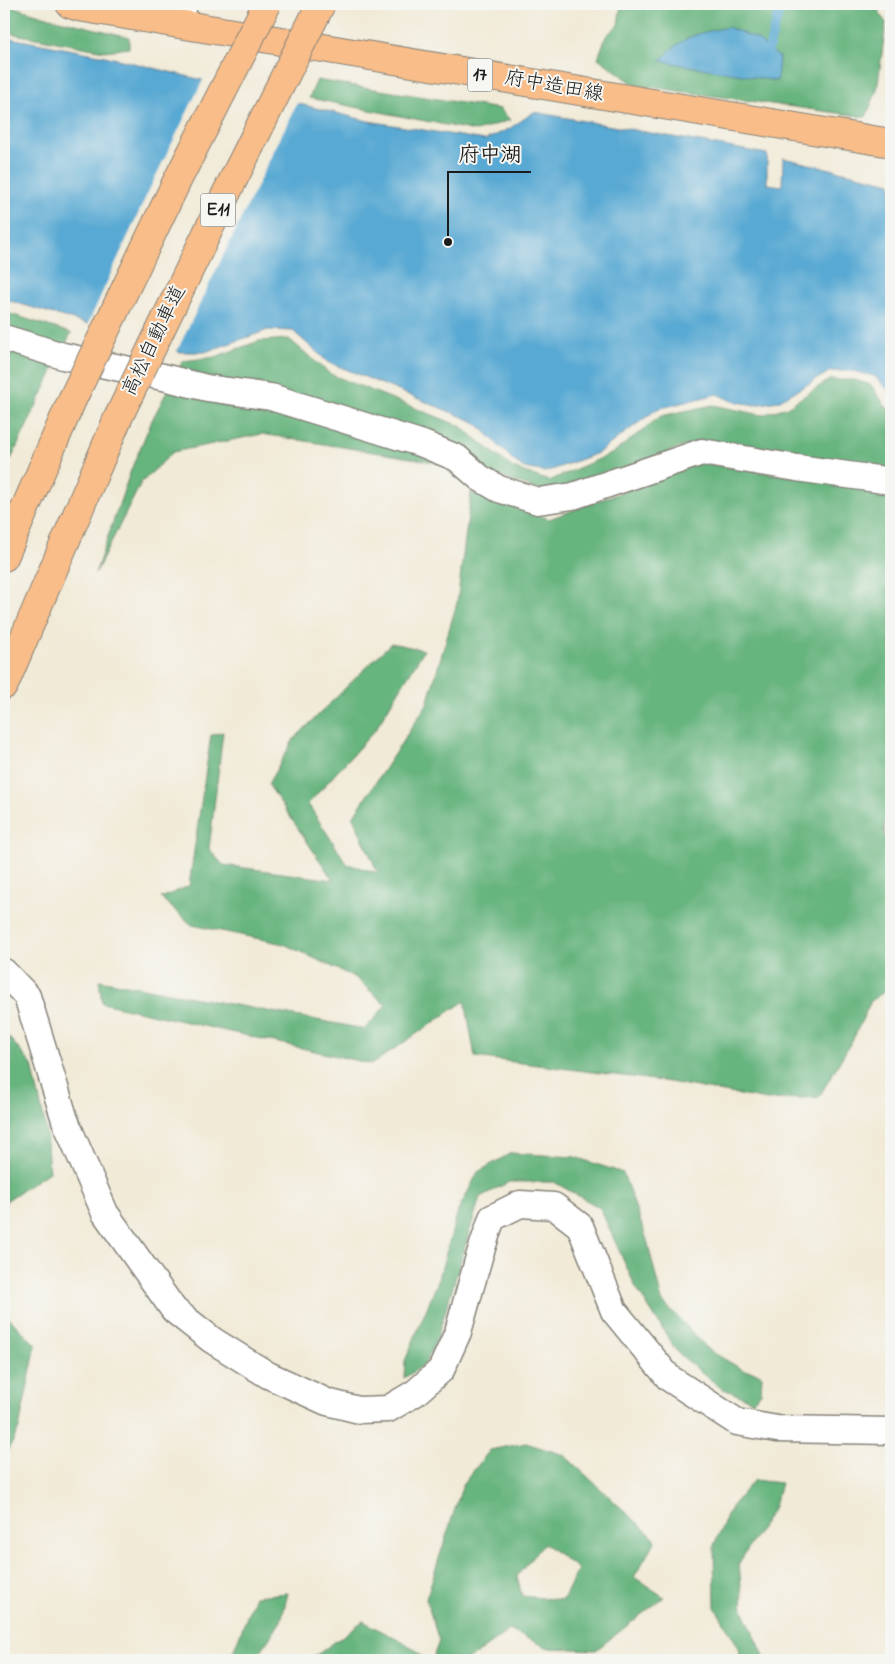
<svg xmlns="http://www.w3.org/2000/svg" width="895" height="1664" viewBox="0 0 895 1664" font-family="'Indie Flower','Klee One',sans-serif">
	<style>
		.forest { fill: #66b47e; stroke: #41684d; fill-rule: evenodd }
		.water { fill: #58a9d3; stroke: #3a6278 }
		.pier { fill: #f1ead7 }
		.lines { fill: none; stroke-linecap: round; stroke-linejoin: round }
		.stream { stroke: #58a9d3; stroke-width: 9 }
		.street-casing { stroke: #86837a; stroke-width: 29 }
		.primary-casing { stroke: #86837a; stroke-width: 30 }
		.highway-casing { stroke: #86837a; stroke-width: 30 }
		.street { stroke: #fff; stroke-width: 26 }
		.primary { stroke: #f8bd89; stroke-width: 28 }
		.highway { stroke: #f8bd89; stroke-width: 28 }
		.highway-bridge-casing { stroke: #86837a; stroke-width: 30; stroke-linecap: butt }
		.highway-bridge { stroke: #f8bd89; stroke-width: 28 }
		.labels { text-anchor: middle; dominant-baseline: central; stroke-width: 4; stroke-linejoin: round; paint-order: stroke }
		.shield { fill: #f6f6f2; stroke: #5d5d5c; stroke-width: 1 }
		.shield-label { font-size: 19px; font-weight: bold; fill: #1c1c1c }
		.street-label { font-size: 20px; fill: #1c1c1c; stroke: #f6f6f2 }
		.leader { fill: none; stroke: #1c1c1c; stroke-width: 2 }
		.callout-dot { fill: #1c1c1c; stroke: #f6f6f2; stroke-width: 2 }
		.callout-label { font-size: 21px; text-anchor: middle; font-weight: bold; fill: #1c1c1c; stroke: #f6f6f2; stroke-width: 4; stroke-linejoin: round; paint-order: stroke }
	</style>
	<rect width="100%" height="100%" fill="#f6f6f2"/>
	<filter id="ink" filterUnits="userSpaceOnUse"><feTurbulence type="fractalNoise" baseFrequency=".02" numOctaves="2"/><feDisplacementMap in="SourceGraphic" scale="10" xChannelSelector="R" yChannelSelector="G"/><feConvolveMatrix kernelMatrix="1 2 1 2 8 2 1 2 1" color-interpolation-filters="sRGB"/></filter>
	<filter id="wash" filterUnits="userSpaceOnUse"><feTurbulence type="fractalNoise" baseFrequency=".0096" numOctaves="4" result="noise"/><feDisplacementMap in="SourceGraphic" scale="20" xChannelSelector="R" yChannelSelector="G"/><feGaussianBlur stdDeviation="1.12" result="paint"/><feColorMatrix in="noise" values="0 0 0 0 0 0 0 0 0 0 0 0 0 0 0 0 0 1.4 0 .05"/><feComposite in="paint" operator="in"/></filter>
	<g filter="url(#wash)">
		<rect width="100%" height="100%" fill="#f1ead7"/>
		<path class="forest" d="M4,4L47,17L129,37V48L104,51L4,32Z
			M618,4H874L886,23L877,90L866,117L635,85L598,58L606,36L618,25L621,5Z
			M317,80L500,109L510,120L476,131L309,98Z
			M4,312L71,333L4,474Z
			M289,339L330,374L460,426L513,468L549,481L613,453L661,416L713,405L762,415L787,407L829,380H855L871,385L886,407L891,410V468L699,441L572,486L539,490L492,474L417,459L262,434L173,452L141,483L95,574L131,470L152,420L183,361L215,357L259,341Z
			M700,463L891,491V810L884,826L890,897L891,900V987L871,1001L854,1037L819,1097L767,1100L670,1082L475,1057L465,1001L372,1064L102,1003L99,980L365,1029L386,1005L356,978L284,944L192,925L161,898L189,886L211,735L223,732L209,849L223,865L333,880L268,784L294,739L391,643L424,650L375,730L308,804L347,864L378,873L353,817L427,704L457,603L471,492L549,519Z
			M6,1034L32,1065L46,1129L49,1172L6,1201L4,1208V1041Z
			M511,1153L575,1157L623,1173L647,1240L662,1301L709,1350L743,1370L755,1372L762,1376L761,1393L753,1401L721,1388L678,1353L635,1286L600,1208L554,1182H509L480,1197L437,1339L424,1365L404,1378L405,1361L438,1281L458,1211L478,1172Z
			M4,1313L36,1345L19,1428L4,1460Z
			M526,1443L564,1455L656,1540L634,1577L664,1597L596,1650L549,1648L509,1630L468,1660H437L434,1655L439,1641L426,1599L463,1484L490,1450ZM544,1543L578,1569L563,1600L522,1596L517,1576Z
			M754,1480L781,1483L773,1509L739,1563L743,1610L766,1660H741L739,1648L715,1607L714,1545L731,1507Z
			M288,1593L281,1621L255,1660H230L255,1596Z
			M363,1621L415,1649L425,1660H307L321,1652Z"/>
		<path class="water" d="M728,27L757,39L779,57L777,81L660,61C684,35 695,34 728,27Z
			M4,37L105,56L368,121L485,140L509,129L534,112L767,154V184L782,186L783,158L891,183V392L874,376L852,371H831L778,401L755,405L732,401L717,394L657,409L598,453L546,472L524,468L513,460L475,422L328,362L293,331L268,330L205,352H180L4,299Z"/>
		<path class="pier" d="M204,78L298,101L176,353L87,326L149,190Z"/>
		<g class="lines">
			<path class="stream" d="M766,59L781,4"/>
		</g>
	</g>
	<g filter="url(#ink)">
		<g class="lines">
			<g class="street-casing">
				<path id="street" d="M179,24L184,4
					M4,338L63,356L163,377L207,388L271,397L423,444L457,458L480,478L499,489L538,501L573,496L702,452L797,468L891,481
					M4,972L27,996L65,1120L105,1213L174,1310L212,1340L268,1375L327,1402L359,1410L388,1409L415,1393L441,1370L458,1332L479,1257L492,1218L520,1204L554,1206L580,1226L614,1311L669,1378L737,1422L777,1429L891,1431"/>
			</g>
			<g class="primary-casing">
				<path id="primary" d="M70,4L79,7L179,24L891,143"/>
			</g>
			<g class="highway-casing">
				<path id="highway" d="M4,557L72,400
					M4,685L118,418"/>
			</g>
			<use href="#street" class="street"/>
			<use href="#primary" class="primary"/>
			<use href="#highway" class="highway"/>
			<g class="highway-bridge-casing">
				<path id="highway-bridge" d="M72,400L177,181L267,4
					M118,418L221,204L321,4"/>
			</g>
			<use href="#highway-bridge" class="highway-bridge"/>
		</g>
	</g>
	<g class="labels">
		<g class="shield">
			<rect x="467.5" y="58.5" width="25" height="33" rx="4"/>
			<rect x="200.5" y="193.5" width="35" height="33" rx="4"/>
		</g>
		<g class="shield-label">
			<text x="480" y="75">17</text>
			<text x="218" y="210">E11</text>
		</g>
		<g class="street-label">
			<text transform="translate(554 87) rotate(10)">府中造田線</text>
			<text transform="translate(155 341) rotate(-64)">高松自動車道</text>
		</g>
	</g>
	<path class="leader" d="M448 242L448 172H531"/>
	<circle class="callout-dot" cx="448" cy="242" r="5"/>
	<g class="callout-label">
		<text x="490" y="161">府中湖</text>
	</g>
	<rect width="895" height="1664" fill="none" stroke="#f6f6f2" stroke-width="20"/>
</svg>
